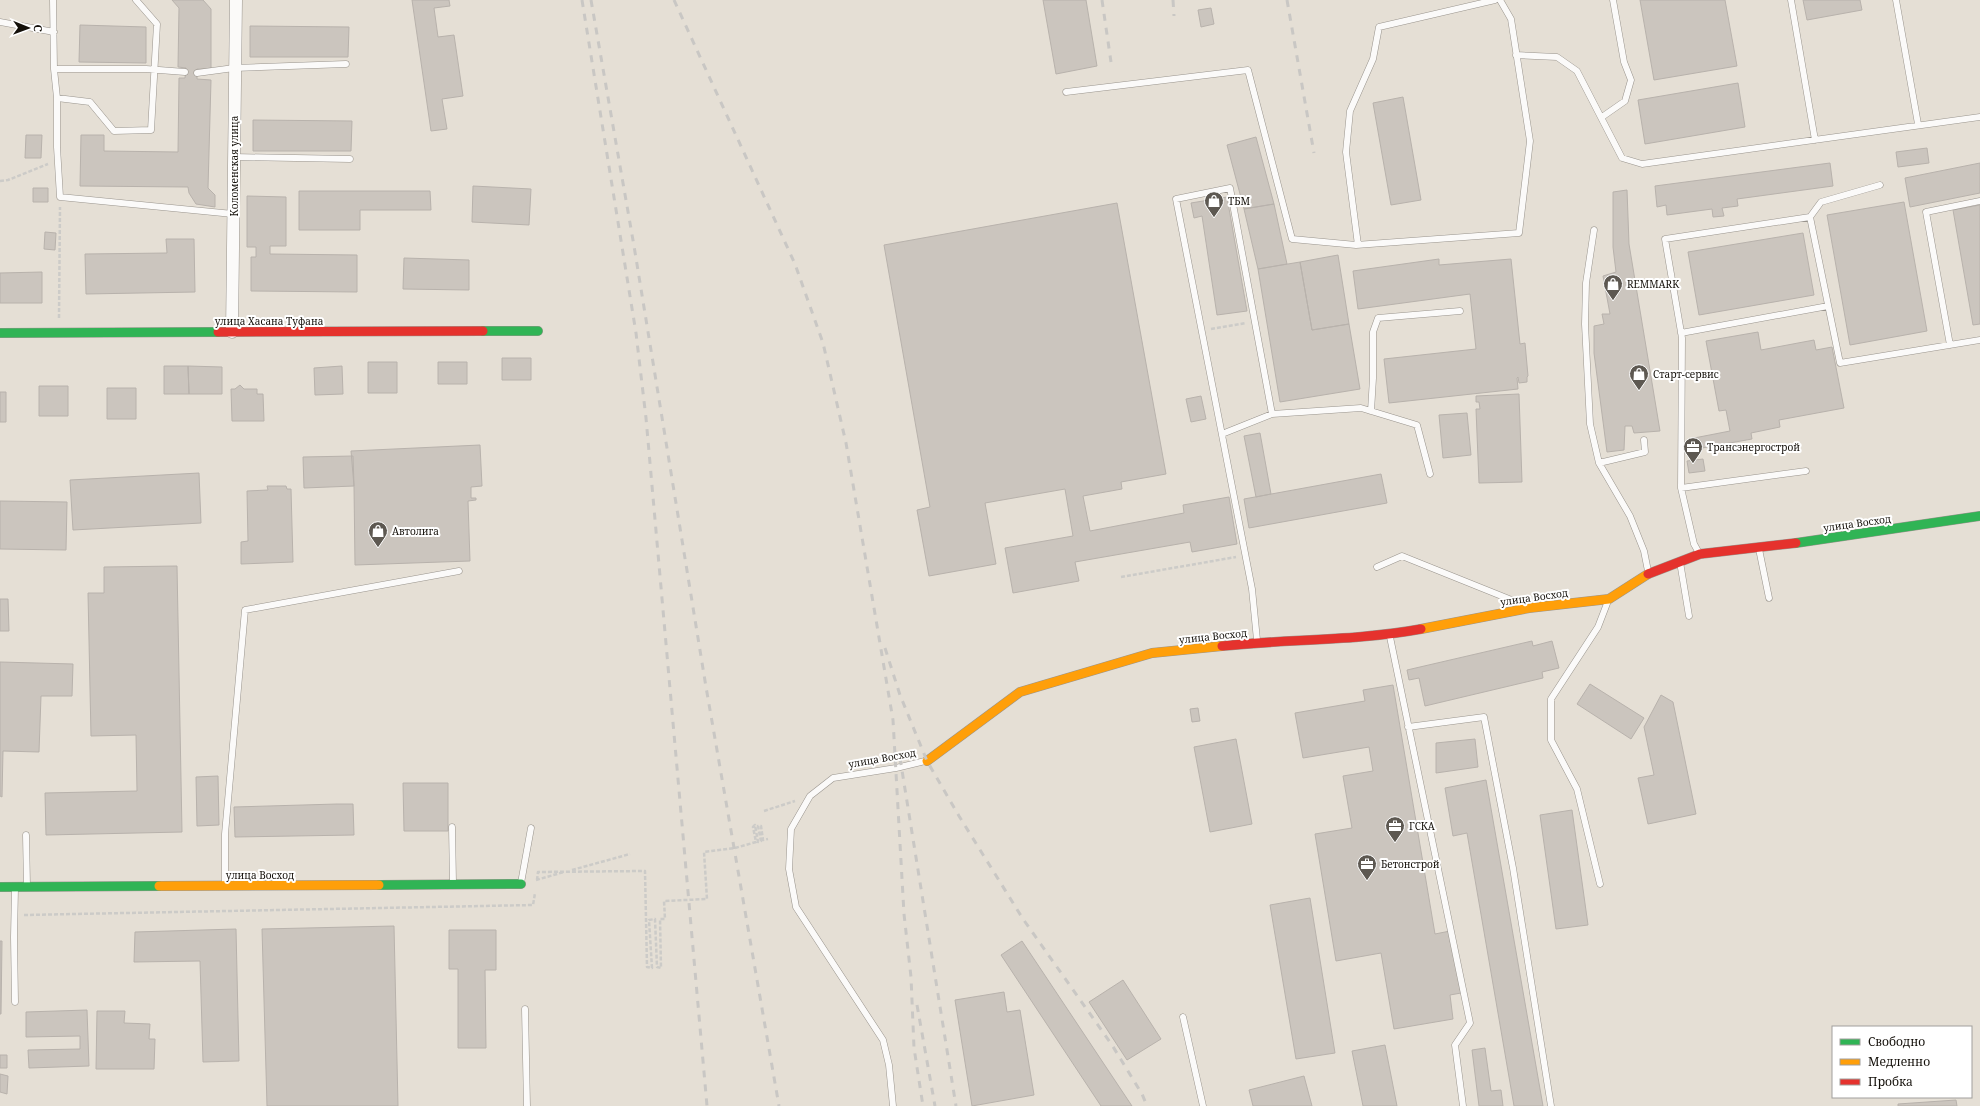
<svg xmlns="http://www.w3.org/2000/svg" width="1980" height="1106" viewBox="0 0 1980 1106" font-family="'Noto Serif',serif">
	<style>
		.building { fill: #cbc5be; stroke: #b8b2ac }
		.lines { fill: none; stroke-linecap: round; stroke-linejoin: round }
		.lane-casing { stroke: #99948d; stroke-width: 7 }
		.street-casing { stroke: #99948d; stroke-width: 13 }
		.fast-casing { stroke: #99948d; stroke-width: 10 }
		.slow-casing { stroke: #99948d; stroke-width: 10 }
		.jam-casing { stroke: #99948d; stroke-width: 10 }
		.path { stroke: #cccbc8; stroke-width: 2.5; stroke-dasharray: 4 2; stroke-linecap: butt }
		.lane { stroke: #fbfaf9; stroke-width: 6 }
		.street { stroke: #fbfaf9; stroke-width: 12 }
		.fast { stroke: #30b455; stroke-width: 9 }
		.slow { stroke: #ff9f0a; stroke-width: 9 }
		.jam { stroke: #e5322d; stroke-width: 9 }
		.rail { stroke: #c9c7c4; stroke-width: 3; stroke-dasharray: 7 7; stroke-linecap: butt }
		.labels { text-anchor: middle; dominant-baseline: central; stroke-width: 4; stroke-linejoin: round; paint-order: stroke }
		.street-label { font-size: 10px; fill: #14100a; stroke: #fff }
		.poi-label { font-size: 10px; fill: #14100a; stroke: #fff; text-anchor: start }
	</style>
	<rect width="100%" height="100%" fill="#e5dfd5"/>
	<path class="building" d="M172,0H203L211,9V69H197V79L211,80L208,188L215,195V207L196,204L189,193L188,187L80,186L81,135H104V151L178,152L179,78H185L186,68L178,67L179,8Z
		M412,0H449L450,6L434,8L438,37L454,35L463,96L442,99L447,129L431,131Z
		M1043,0H1086L1097,66L1056,74Z
		M1640,0H1725L1737,66L1654,80Z
		M1803,0H1860L1862,10L1807,20Z
		M1211,8L1214,24L1201,27L1198,10Z
		M80,25L146,27V63L79,62Z
		M250,26L349,27L348,57H250Z
		M1738,83L1745,127L1645,144L1638,100Z
		M1403,97L1421,200L1391,205L1373,103Z
		M253,120L352,121L351,151H253Z
		M26,135H42L41,158H25Z
		M1256,137L1274,204L1244,209L1227,145Z
		M1927,148L1929,163L1898,167L1896,152Z
		M1830,163L1833,186L1737,199L1738,206L1722,208L1724,216L1713,217L1712,209L1667,215L1666,205L1657,207L1655,186Z
		M1980,163V193L1910,207L1905,178Z
		M473,186L531,189L529,225L472,222Z
		M33,188H48V202H33Z
		M1627,190L1629,244L1660,431L1634,433L1632,426H1625L1624,450L1607,452L1594,353V326L1604,324L1602,314H1610L1603,276L1616,272L1613,247V192Z
		M299,191H430L431,210H360V230H299Z
		M247,196L286,197V246H270V254L357,255V292L251,291V257H256V247H247Z
		M1227,197L1247,311L1217,315L1202,216L1194,218L1191,203Z
		M1904,202L1927,331L1850,345L1827,215Z
		M1117,203L1166,474L1121,482L1122,489L1083,496L1090,531L1184,513L1183,505L1229,497L1237,544L1192,552L1190,542L1075,562L1079,581L1013,593L1005,548L1073,536L1065,489L985,503L996,564L929,576L917,510L930,507L884,245Z
		M1274,204L1287,264L1258,269L1244,209Z
		M1980,205V324L1973,325L1953,210Z
		M45,232L56,233L55,250L44,249Z
		M1803,233L1814,295L1699,315L1688,252Z
		M166,239H194L195,292L86,294L85,254L167,253Z
		M1338,255L1349,324L1312,330L1300,262Z
		M404,258L469,260V290L403,289Z
		M1439,259V265L1511,259L1520,344L1525,343L1528,376L1527,377V382L1519,383L1518,377L1517,378L1518,389L1389,403L1384,359L1476,349L1470,294L1358,309L1353,271Z
		M1300,262L1312,330L1349,324L1360,389L1280,402L1258,269Z
		M42,272V303H0V273Z
		M1758,332L1761,350L1814,340L1816,350L1832,347L1844,408L1779,420L1780,427L1751,433L1752,439L1691,450L1689,439L1730,431L1726,410L1719,411L1706,341Z
		M502,358H531V380H502Z
		M368,362H397V393H368Z
		M438,362H467V384H438Z
		M164,366H188L189,394H164Z
		M188,366L222,367V394H189Z
		M342,366L343,394L315,395L314,368Z
		M240,385L244,389H257V394H263L264,421H232L231,389H235Z
		M39,386H68V416H39Z
		M107,388H136V419H107Z
		M0,392H6V422H0Z
		M1519,394L1522,482L1479,483L1476,409H1480L1479,402H1476V396Z
		M1201,396L1206,419L1191,422L1186,399Z
		M1467,413L1471,455L1443,458L1439,415Z
		M1260,433L1271,494L1256,497L1244,436Z
		M480,445L482,486L471,487V498H476V500L468,501L470,561L355,565L354,486L351,451Z
		M353,456L354,486L304,488L303,457Z
		M1703,459L1705,471L1689,473L1687,461Z
		M199,473L201,523L73,530L70,480Z
		M1381,474L1387,503L1249,528L1244,499Z
		M267,486H286L287,489H291L293,562L241,564V542L248,541L247,491L268,490Z
		M0,501L67,502L66,550L0,549Z
		M177,566L182,832L46,835L45,793L137,791L136,735L91,736L88,593H104V567Z
		M0,599H8L9,631H0Z
		M1532,641L1533,646L1552,641L1559,668L1542,672L1543,678L1425,706L1419,678L1409,680L1407,670Z
		M0,662L73,664L72,696H41L39,752L3,751L2,797L0,796Z
		M1590,684L1644,718L1631,739L1577,704Z
		M1393,685L1435,934L1450,931L1461,993L1450,995L1453,1019L1394,1029L1381,953L1336,961L1315,834L1352,828L1343,776L1373,771L1369,747L1303,758L1295,713L1365,701L1363,690Z
		M1661,695L1673,702L1696,814L1648,824L1638,778L1654,775L1644,727Z
		M1198,708L1200,721L1192,722L1190,709Z
		M1236,739L1252,824L1210,832L1194,747Z
		M1475,739L1478,767L1436,773V743Z
		M218,776L219,825L197,826L196,777Z
		M1486,780L1543,1106H1514L1467,833L1453,836L1445,788Z
		M403,783H448V831H404Z
		M337,804H353L354,835L235,837L234,807Z
		M1572,810L1588,925L1556,929L1540,815Z
		M1310,898L1335,1053L1296,1059L1270,905Z
		M394,926L398,1106H267L262,929Z
		M236,929L239,1061L203,1062L200,961L134,962L135,932Z
		M449,930H496V970H485L486,1048H458V969H449Z
		M0,941H2L1,1014H0Z
		M1022,941L1132,1106H1101L1001,955Z
		M1123,980L1161,1039L1127,1060L1089,1002Z
		M1004,992L1007,1012L1020,1010L1034,1095L972,1106L955,1000Z
		M87,1010L89,1066L29,1068L28,1050L80,1049V1036L26,1037V1012Z
		M97,1011H125L124,1023L150,1024L149,1039H155L154,1069H96Z
		M1385,1045L1397,1106H1363L1352,1051Z
		M1485,1048L1491,1091L1501,1090L1503,1106H1479L1472,1050Z
		M0,1055H7V1068H0Z
		M0,1074L8,1076L7,1094L0,1092Z
		M1304,1076L1312,1106H1253L1249,1090Z
		M1956,1100L1957,1106H1898V1104Z"/>
	<g class="lines">
		<g class="lane-casing">
			<path id="lane" d="M53,0L54,69L57,98L90,102L114,131L151,130L157,24L136,0
				M1791,0L1815,140
				M1896,0L1918,124
				M0,22L54,32
				M1516,55L1557,57L1577,71L1622,158L1642,164L1980,117
				M54,69H146L185,72
				M197,73L234,68L346,64
				M1066,92L1248,70L1292,239L1356,245L1519,233L1530,141L1511,19L1500,0
				M57,98V147L60,197L233,214
				M1602,117L1625,101L1631,80L1624,62L1613,0
				M234,157L350,159
				M1810,217L1821,202L1880,185
				M1594,230L1586,283L1585,324L1590,424L1599,463L1630,516L1644,551L1648,571
				M1358,245L1346,152L1350,111L1373,59L1379,27L1495,0
				M1681,333L1828,306
				M1950,345L1926,212L1980,201
				M1371,411L1373,378V332L1378,318L1460,311
				M1222,434L1272,414L1361,408L1417,425L1430,474
				M1599,463L1645,452L1644,440
				M1681,488L1806,471
				M1759,549L1769,598
				M1699,553L1694,544L1681,488L1682,338L1665,239L1810,217L1840,363L1980,340
				M1680,562L1689,616
				M1377,567L1402,556L1524,605
				M1390,637L1470,1023L1455,1045L1463,1106
				M1257,640L1252,589L1176,199L1230,188L1272,414
				M1408,727L1484,717L1513,868L1551,1106
				M452,827L453,883
				M26,835L27,886
				M521,883L531,828
				M225,884V834L245,610L459,571
				M1600,884L1577,789L1551,740V699L1598,627L1608,601
				M15,888L14,937L15,1002
				M525,1009L527,1106
				M1183,1017L1203,1106
				M893,1106L889,1065L883,1040L796,907L789,869L791,829L810,796L833,778L896,768L925,761"/>
		</g>
		<g class="street-casing">
			<path id="street" d="M232,332L236,0"/>
		</g>
		<g class="fast-casing">
			<path id="fast" d="M483,331H538
				M0,333L218,332
				M1796,543L1980,516
				M379,885L521,884
				M0,887L159,886"/>
		</g>
		<g class="slow-casing">
			<path id="slow" d="M1421,629L1529,608L1609,599L1648,574
				M927,761L1020,692L1152,653L1222,646
				M159,886L379,885"/>
		</g>
		<g class="jam-casing">
			<path id="jam" d="M218,332L483,331
				M1648,574L1700,554L1796,543
				M1222,646C1288,639 1356,641 1421,629"/>
		</g>
		<path class="path" d="M0,181L8,180L48,164
			M59,318L60,207
			M1211,329L1246,323
			M1121,577L1236,557
			M764,811L795,801
			M572,870L630,854
			M536,880L564,872
			M537,880L538,872L645,871L647,967L652,968L649,920L655,919L657,967L661,968L660,919H665L664,901L707,899L704,852L735,848L756,842L753,827L755,825L758,842L761,841L758,826H761L763,840L768,839
			M24,915L533,905L535,893"/>
		<use href="#lane" class="lane"/>
		<use href="#street" class="street"/>
		<use href="#fast" class="fast"/>
		<use href="#slow" class="slow"/>
		<use href="#jam" class="jam"/>
		<path class="rail" d="M582,0L636,333L646,418L707,1106
			M591,0L634,246L706,687L779,1106
			M674,0L795,264L823,343L846,443L893,720L904,914L911,977L914,1048L923,1106
			M1102,0L1111,62
			M1173,0L1174,16
			M1287,0L1314,153
			M885,648L900,695L927,761L959,816L1023,919L1112,1045L1142,1094L1147,1106
			M900,758L956,1106
			M917,1005L935,1106"/>
	</g>
	<defs>
		<g id="shop-pin" transform="scale(1)"><path d="M0 17L-7.5 6A9.5 9.5 0 1 1 7.5 6Z" fill="#5d5851" stroke="#fff"/><path d="M-5-2.5h2.3a2.7 3.5 0 0 1 5.4 0H5L5.5 6h-11ZM-1.5-2.5h3a1.5 2.3 0 0 0-3 0Z" fill="#fff"/></g>
		<g id="office-pin" transform="scale(1)"><path d="M0 17L-7.5 6A9.5 9.5 0 1 1 7.5 6Z" fill="#5d5851" stroke="#fff"/><path d="M-6-3h4V-5.5h4V-3h4V5H-6ZM-1-4.5V-3h2v-1.5ZM-6 0V1H6V0Z" fill="#fff"/></g>
	</defs>
	<g fill-rule="evenodd">
		<use href="#shop-pin" x="1214" y="201"/>
		<use href="#shop-pin" x="1613" y="284"/>
		<use href="#shop-pin" x="1639" y="374"/>
		<use href="#office-pin" x="1693" y="447"/>
		<use href="#shop-pin" x="378" y="531"/>
		<use href="#office-pin" x="1395" y="826"/>
		<use href="#office-pin" x="1367" y="864"/>
	</g>
	<g class="labels">
		<g class="street-label">
			<text transform="translate(234 166) rotate(-90)">Коломенская улица</text>
			<text x="269" y="321">улица Хасана Туфана</text>
			<text transform="translate(1857 523) rotate(-8)">улица Восход</text>
			<text transform="translate(1534 597) rotate(-8)">улица Восход</text>
			<text transform="translate(1213 636) rotate(-6)">улица Восход</text>
			<text transform="translate(882 758) rotate(-10)">улица Восход</text>
			<text x="260" y="875">улица Восход</text>
		</g>
		<g class="poi-label">
			<text x="1228" y="201">ТБМ</text>
			<text x="1627" y="284">REMMARK</text>
			<text x="1653" y="374">Старт-сервис</text>
			<text x="1707" y="447">Трансэнергострой</text>
			<text x="392" y="531">Автолига</text>
			<text x="1409" y="826">ГСКА</text>
			<text x="1381" y="864">Бетонстрой</text>
		</g>
	</g>
	<rect x="1832" y="1026" width="140" height="72" fill="#ffffff" stroke="#a19f9d"/>
	<rect x="1840" y="1039" width="20" height="6" fill="#30b455" stroke="#a19f9d"/>
	<text x="1868" y="1046" font-size="12" fill="#14100a">Свободно</text>
	<rect x="1840" y="1059" width="20" height="6" fill="#ff9f0a" stroke="#a19f9d"/>
	<text x="1868" y="1066" font-size="12" fill="#14100a">Медленно</text>
	<rect x="1840" y="1079" width="20" height="6" fill="#e5322d" stroke="#a19f9d"/>
	<text x="1868" y="1086" font-size="12" fill="#14100a">Пробка</text>
	<g transform="translate(28 28) rotate(91)" stroke="#ffffff" stroke-width="3" paint-order="stroke">
	<path d="M0-3L7 15L0 10L-7 15Z" fill="#14100a"/>
	<text y="-6" font-size="11" font-weight="bold" text-anchor="middle" fill="#14100a">С</text>
	</g>
</svg>
